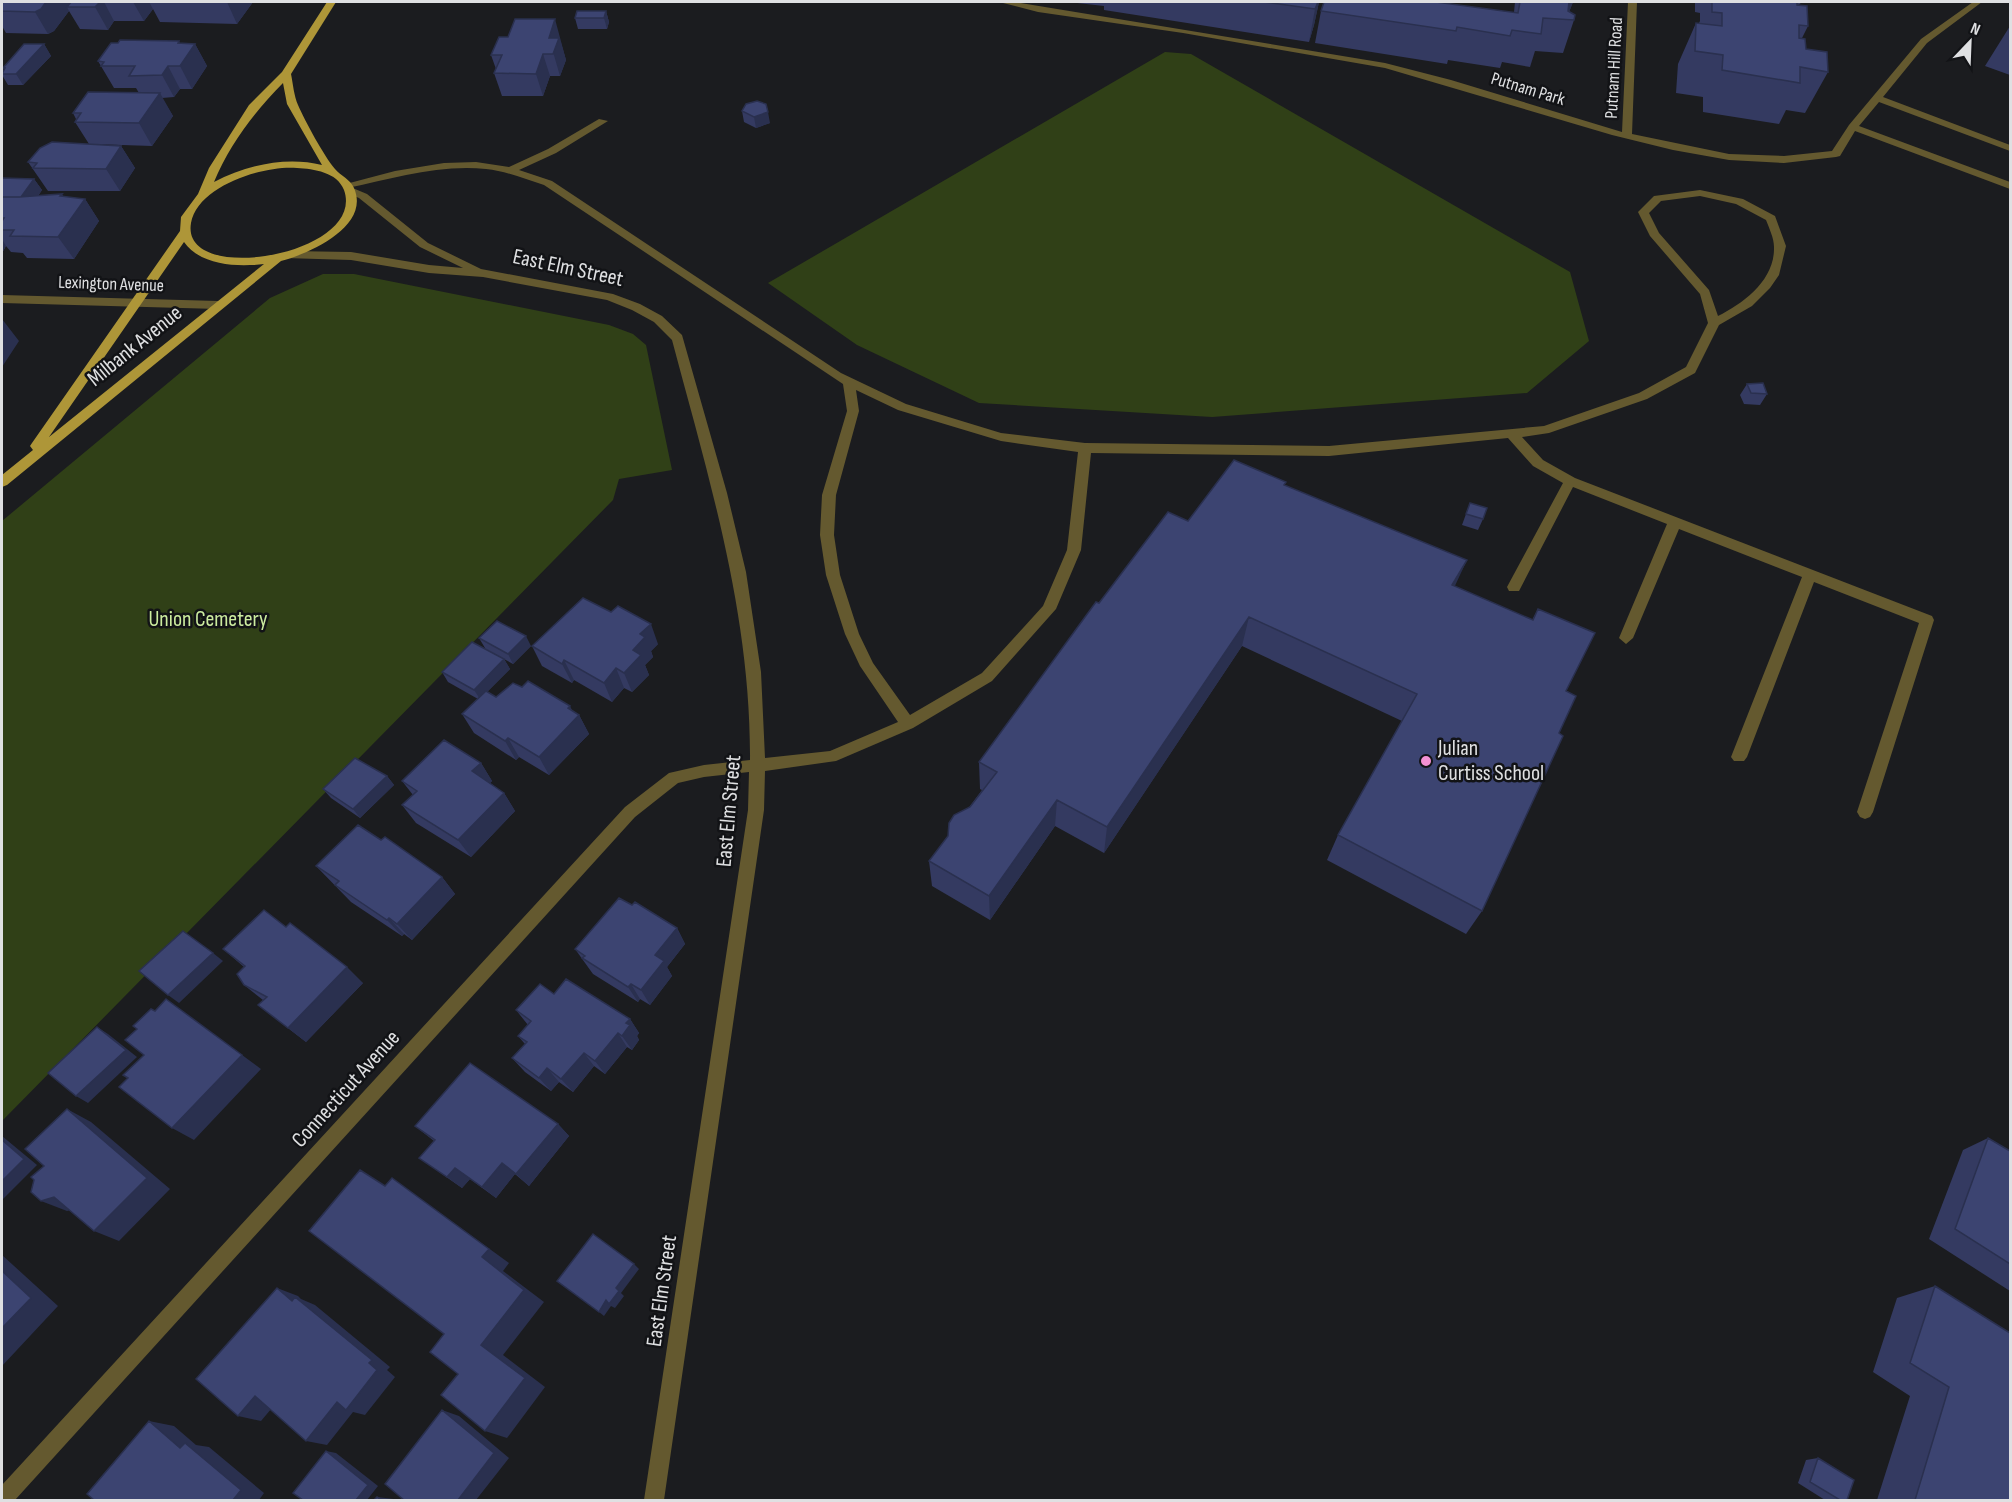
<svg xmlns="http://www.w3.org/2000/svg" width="2012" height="1502" viewBox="0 0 2012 1502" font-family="'Sofia Sans Condensed',sans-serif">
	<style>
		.green { fill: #304017 }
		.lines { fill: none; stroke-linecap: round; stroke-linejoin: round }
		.minor { fill: #64592f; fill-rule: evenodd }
		.major { fill: #ae9638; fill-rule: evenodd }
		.wall { fill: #343a61 }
		.shaded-wall { fill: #2a304f }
		.building { fill: #3c4471; stroke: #2a304f; stroke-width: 1.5 }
		.poi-dot { fill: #f491d4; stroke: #121316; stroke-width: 2 }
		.labels { text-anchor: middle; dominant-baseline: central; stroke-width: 5; stroke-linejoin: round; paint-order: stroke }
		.far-street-label { font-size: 18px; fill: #dfe0e2; stroke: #121316 }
		.street-label { font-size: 22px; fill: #dfe0e2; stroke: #121316 }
		.park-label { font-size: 22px; fill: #ccec9f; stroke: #121316 }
		.poi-label { font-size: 22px; fill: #dfe0e2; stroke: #121316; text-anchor: start }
	</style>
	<rect width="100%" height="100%" fill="#1b1c1f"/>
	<path class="green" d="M1165,52L1191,54L1570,272L1589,341L1527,393L1212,417L979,403L857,345L768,283Z
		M323,274H354L609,325L633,334L646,345L672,470L619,479L613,500L2,1121V521L270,298Z"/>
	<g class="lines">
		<path class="minor" d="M999,2H1015L1385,63L1451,80L1622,132L1628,2H1637L1632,134L1729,154L1784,156L1832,151L1849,125L1921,39L1973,2H1982L1927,43L1883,97L2010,145V151L1879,102L1859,126L2010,182V189L1855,131L1840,156L1836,157L1784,163L1729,160L1673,150L1612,135L1385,68L1183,33L1038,12Z
			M599,119L608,121L556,153L519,170L552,181L841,373L906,404L1001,433L1085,443L1329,446L1544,426L1639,393L1686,367L1708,323L1700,294L1650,236L1638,212L1654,196L1700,190L1743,199L1775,216L1786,246L1779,275L1770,288L1752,306L1719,325L1695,373L1647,399L1549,433L1522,437L1543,460L1575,478L1932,616L1934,620L1873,812L1870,817L1865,819L1860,817L1857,812L1919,623L1814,582L1747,757L1744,761H1734L1731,757L1802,577L1679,529L1633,638L1626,644L1619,638L1667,524L1573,487L1519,591H1509L1507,587L1563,483L1533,466L1508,438L1329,456L1091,453L1081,550L1056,609L992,681L913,728L836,761L765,771L764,810L664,1500H644L748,810L749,772L704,777L678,783L635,817L15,1500H2V1485L625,807L669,773L704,765L750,760C751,614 709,479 672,340L654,322L632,310L607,300L483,277L429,273L351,260L285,258L283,255L289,251L351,252L429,265L463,268L420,247L359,198L347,193V189H355L367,194L428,243L481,269L613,294L640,304L662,316L682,335L727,493L746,572L761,672L765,758L830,751L898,722L860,666L845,634L826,575L820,535L822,495L847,411L843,384L544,185C525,179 506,171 486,169C439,164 392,179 347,188L342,185L395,171L444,163L476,162L509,167L548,149ZM1700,196L1736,204L1766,220C1769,228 1774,238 1774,247C1775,280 1744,303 1718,316L1709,290L1659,233L1649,213L1661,201ZM856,390L898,410L1001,441L1078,452L1067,550L1043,606L982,673L910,715L873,663L859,634L840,575L834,535L836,495L859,411Z
			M2,295L218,301L224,305L218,309L2,303Z"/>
		<path class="major" d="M327,2H336L291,74C293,84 294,96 298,105C305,121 324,156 335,169C341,176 350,179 354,188C371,227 308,254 281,261L7,485L2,487V475L33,450L30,446L32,443L180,231L181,217L198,194L209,168L249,105L282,72ZM283,83L287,104L322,165C286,156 247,165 214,182C229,145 255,111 283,83ZM297,168C314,169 337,172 344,190C367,255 180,287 191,223C198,185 265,165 297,168ZM184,242C201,266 238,267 264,264L49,437Z"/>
	</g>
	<path class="wall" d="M2,2H253L237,24L160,22L153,9L144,21H114L108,30L80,29L69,11L54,31L48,34L6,33L2,26Z
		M1068,2H1319L1314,25L1309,42L1104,10V6Z
		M1515,2H1573L1569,12L1574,20L1563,53L1535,51L1530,67L1502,62L1500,68L1448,60L1447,64L1315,43L1321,11L1514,12Z
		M1695,2H1801L1800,4L1798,5L1808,26L1802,38L1806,49L1828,72L1805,113L1786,110L1779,124L1703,112V97L1676,93L1678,64L1696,23H1699L1700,21V13L1695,12Z
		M606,11L609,22L607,29H578L575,18Z
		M2010,26V75L1985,66Z
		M561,42V43L566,60L560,76H550L543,96H502L494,73L496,69L491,55Z
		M180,43L195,44L207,66L192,89H180L174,97L162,98L173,116L152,146L92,144L121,146L135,168L120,191H48L28,162L89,144L75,122L76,119L73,113L139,93L136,88H114L98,61Z
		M44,44L51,56L23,85H8L2,75V72L4,70L3,68Z
		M742,111L770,123L756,128L744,122Z
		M2,178L34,179L42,190L38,196L63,197L85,199L99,221L74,259L27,258L23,253L11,252L6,246L2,253Z
		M1747,384L1767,394L1760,405L1744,404L1740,395Z
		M1285,485L1455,587L1532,620L1538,609L1566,691L1559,733L1482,911L1466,934L1327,860L1338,835L1402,721L1242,646L1104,853L1055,826L990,920L932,886L929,861L982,790L980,789L979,762L1099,603L1188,521Z
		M1470,503L1483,519L1478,530L1462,525Z
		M479,638L531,646L513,664L504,659L510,669L487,692L496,697L522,687L579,715L589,734L549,775L519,757L516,760L474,733L462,714L478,699L448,682L442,672L485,648Z
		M658,644L651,651L653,657L645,665L649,675L632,692L624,688L612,702L574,680L572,683L542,666L532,646Z
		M481,763L492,781L490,783L504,793L515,811L471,857L416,823L402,805L413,795L402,781Z
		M387,776L394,785L360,818L331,798L323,789Z
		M381,840L442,877L455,894L412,940L404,934L402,936L351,902L316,866Z
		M677,928L685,944L667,967L672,976L650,1005L640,999L638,1002L593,974L575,949Z
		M223,949L363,983L306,1042L258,1005L263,1000L244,985V967Z
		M554,994L630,1019L639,1033L637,1036L639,1040L632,1050L627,1047L605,1074L594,1066L573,1092L559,1082L551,1091L525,1072L512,1058L525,1044L518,1036L528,1025L516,1010Z
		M558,1124L569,1136L529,1186L515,1174L496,1198L470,1179L462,1188L419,1158L434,1141L415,1126Z
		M1988,1138L2010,1151V1291L1929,1239L1963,1150Z
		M1935,1286L2010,1500H1877L1910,1396L1873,1372L1897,1298Z
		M1818,1458L1847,1500H1825L1798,1483L1806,1460Z"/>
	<path class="shaded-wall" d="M46,2H76L67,7L69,11L54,31L48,34L35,12Z
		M100,2H104L114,21L108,30L95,7Z
		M133,2H149L153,9L144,21Z
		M227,2H253L237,24Z
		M1318,2H1319L1314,25L1309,42L1315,9Z
		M1566,2H1573L1568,15Z
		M606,11L609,22L607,29L604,18Z
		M555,19L566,60L560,76L549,38Z
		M179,41L187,56L195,44L207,66L192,89L180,66L178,43Z
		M44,44L51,56L23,85L16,74Z
		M543,54L550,76L543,96L536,74Z
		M168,66L180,89L174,97L162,75Z
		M160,93L173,116L152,146L139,123Z
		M768,112L770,123L756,128L754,117Z
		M121,146L135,168L120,191L106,169Z
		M34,179L42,190L27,211L19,200Z
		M62,194L75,213L85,199L99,221L74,259L58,237L60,196Z
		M2,239L6,246L2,253Z
		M2,319L19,341L2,367Z
		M1467,560L1453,590L1452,585Z
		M1249,617L1242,646L1104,853L1107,827Z
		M651,624L658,644L651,651L653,657L645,665L649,675L632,692L624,673L633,650L640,634Z
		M526,636L531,646L513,664L508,654Z
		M504,659L510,669L480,699L474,690Z
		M564,660L574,680L572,683L562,664Z
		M616,668L624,688L612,702L604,683Z
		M570,706L576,718L579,715L589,734L549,775L539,757L568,708Z
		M508,738L519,757L516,760L505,741Z
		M481,763L492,781L484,790L472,771Z
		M387,776L394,785L360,818L353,809Z
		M504,793L515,811L471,857L458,840Z
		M1057,800L1055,826L990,920L989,896Z
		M442,877L455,894L412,940L397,924Z
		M389,918L404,934L402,936L387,920Z
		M677,928L685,944L667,967L672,976L650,1005L641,990L655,955Z
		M213,953L223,961L179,1003L168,995Z
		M347,967L363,983L306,1042L288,1028Z
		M631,984L640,999L638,1002L628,987Z
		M166,999L261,1069L194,1140L172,1128Z
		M630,1019L639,1033L637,1036L639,1040L632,1050L622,1036L626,1023Z
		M97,1027L108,1034L137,1057L88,1103L76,1096Z
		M618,1033L627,1047L605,1074L595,1061Z
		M584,1053L594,1066L573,1092L561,1079Z
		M547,1068L559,1082L551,1091L539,1078Z
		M67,1109L91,1122L170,1189L119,1241L94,1231Z
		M558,1124L569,1136L529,1186L516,1174Z
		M2,1136L37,1165L2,1200Z
		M502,1163L515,1174L496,1198L482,1187Z
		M455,1168L470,1179L462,1188L447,1177Z
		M392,1178L509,1263L503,1271L544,1302L503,1355L545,1387L507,1438L485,1431L481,1345Z
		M54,1197L80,1208L67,1211L41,1201Z
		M2,1255L58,1306L2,1366Z
		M634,1264L639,1269L621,1293L616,1288Z
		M277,1288L298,1296L301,1299L315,1305L390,1367L387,1370L395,1377L365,1415L353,1412L327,1445L306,1441L292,1301Z
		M619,1291L624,1296L615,1308L611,1306L604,1316L599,1312L606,1300Z
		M255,1396L277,1402L261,1421L238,1416Z
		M442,1410L459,1416L509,1458L476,1500H458Z
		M149,1421L174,1426L196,1445L209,1447L264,1493L259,1500H233L180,1448Z
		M326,1451L336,1453L378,1486L367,1500H356Z
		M377,1497L402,1500H382Z"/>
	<path class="building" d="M2,2H46L41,9L35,12L2,11Z
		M71,2H100L95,7H67Z
		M1264,2H1318L1315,9Z
		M1324,2H1436L1518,13L1520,2H1569L1568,11L1575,15L1574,20L1543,18L1541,34L1512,30L1510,36L1457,27L1456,31L1321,11Z
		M1712,2H1797V5L1807,6L1808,26L1799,25V38L1805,39L1806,49L1827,52L1828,72L1800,67V83L1722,70L1723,55L1695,51L1696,23L1722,26V13L1712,12Z
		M577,11H606L604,18H575Z
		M515,19H555L549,38H559L553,54H543L536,74L494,73L502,55H491L499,37H508Z
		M120,40L179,41L178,43L195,44L180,66H168L162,75L129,76L135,66H101L104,62L98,61L111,43H118Z
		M24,44H44L16,74H2L5,68H3Z
		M88,92L160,93L139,123L75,122L81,113H73Z
		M757,101L766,104L768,112L754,117L742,111L746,104Z
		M52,142L121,146L106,169L33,168L37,163L28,162L40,148Z
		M2,178L34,179L21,197H2Z
		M62,194L60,196L85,199L58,237L10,236L14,230H2V221L4,218H2V197H19Z
		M1763,383L1767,394L1751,393L1747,384Z
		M1234,460L1286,482L1284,485L1467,560L1452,585L1533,620L1538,609L1595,633L1566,691L1576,696L1559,733L1563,736L1482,911L1338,835L1417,694L1249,617L1107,827L1057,800L989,896L929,861L948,836L949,823L954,815L970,807L997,772L979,762L1096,602L1099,603L1168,512L1188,521Z
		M1470,503L1487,508L1483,519L1466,514Z
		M583,598L611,612L618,606L651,624L640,634L645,637L633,650L641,655L624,673L616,668L604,683L564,660L562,664L532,646Z
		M497,621L526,636L508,654L479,638Z
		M472,642L504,659L474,690L442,672Z
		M528,681L570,706L568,708L579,715L539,757L508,738L505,741L462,714L486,691L496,697L513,683L522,687Z
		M444,740L481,763L472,771L504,793L458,840L402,805L417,791L402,781Z
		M355,758L387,776L353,809L323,789Z
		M358,825L381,840L385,837L442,877L397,924L389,918L387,920L335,885L339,881L316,866Z
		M619,898L632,905L635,902L677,928L655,955L664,961L641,990L631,984L628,987L582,958L585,956L575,949Z
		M264,910L286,927L290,923L347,967L288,1028L258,1005L267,997L244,985L237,974L245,966L223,949Z
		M183,931L213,953L168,995L139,971Z
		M566,979L630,1019L626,1023L630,1025L622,1036L618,1033L595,1061L584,1053L561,1079L547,1068L539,1078L512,1058L527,1042L518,1036L531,1021L516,1010L540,984L554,994Z
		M166,999L242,1055L172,1128L119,1087L128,1078L123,1075L144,1055L125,1040L137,1029L133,1026L151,1009L155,1011Z
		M97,1027L126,1050L76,1096L48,1073Z
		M470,1063L558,1124L516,1174L502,1163L482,1187L455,1168L447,1177L419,1158L435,1140L415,1126Z
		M67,1109L147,1178L94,1231L54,1197L41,1201L31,1192L34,1180L31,1177L44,1166L25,1149Z
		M1988,1138L2010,1151V1264L1955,1229Z
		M2,1140L24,1159L2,1181Z
		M360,1170L385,1186L392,1178L489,1249L482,1257L524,1290L481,1345L525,1378L485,1431L441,1395L458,1374L430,1352L444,1334L309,1231Z
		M593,1234L634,1264L616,1288L619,1291L609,1304L606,1300L599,1312L557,1281Z
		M2,1271L31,1298L2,1328Z
		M1935,1286L2010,1333V1500H1915L1949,1387L1910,1363Z
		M277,1288L292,1301L295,1297L372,1360L369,1363L377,1370L346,1410L337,1402L306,1441L255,1396L238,1416L196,1379Z
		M442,1410L494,1453L458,1500H404L385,1484Z
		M149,1421L180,1448L185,1443L241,1490L233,1500H94L87,1494Z
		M326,1451L368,1485L356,1500H303L293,1493Z
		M1818,1458L1854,1480L1847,1500H1840L1810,1482Z
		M377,1497L382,1500H374Z"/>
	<circle class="poi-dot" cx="1426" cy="761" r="6"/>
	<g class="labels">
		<g class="far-street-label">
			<text transform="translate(1614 68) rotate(-87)">Putnam Hill Road</text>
			<text transform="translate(1528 89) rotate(17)">Putnam Park</text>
			<text transform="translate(111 284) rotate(2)">Lexington Avenue</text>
		</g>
		<g class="street-label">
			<text transform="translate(568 268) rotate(12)">East Elm Street</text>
			<text transform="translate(135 346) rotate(-39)">Milbank Avenue</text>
			<text transform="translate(729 811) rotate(-85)">East Elm Street</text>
			<text transform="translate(346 1089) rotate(-48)">Connecticut Avenue</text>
			<text transform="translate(662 1291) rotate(-82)">East Elm Street</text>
		</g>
		<g class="park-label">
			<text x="208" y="619">Union Cemetery</text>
		</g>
		<g class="poi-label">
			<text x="1438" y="748">Julian<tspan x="1438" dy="25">Curtiss School</tspan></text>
		</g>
	</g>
	<rect width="2012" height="1502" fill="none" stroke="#dfe0e2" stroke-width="6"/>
	<g transform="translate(1970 42) rotate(23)" stroke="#121316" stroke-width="4.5" paint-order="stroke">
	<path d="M0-4.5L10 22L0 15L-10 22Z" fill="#dfe0e2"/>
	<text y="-9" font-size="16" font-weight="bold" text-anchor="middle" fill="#dfe0e2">N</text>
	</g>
</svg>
